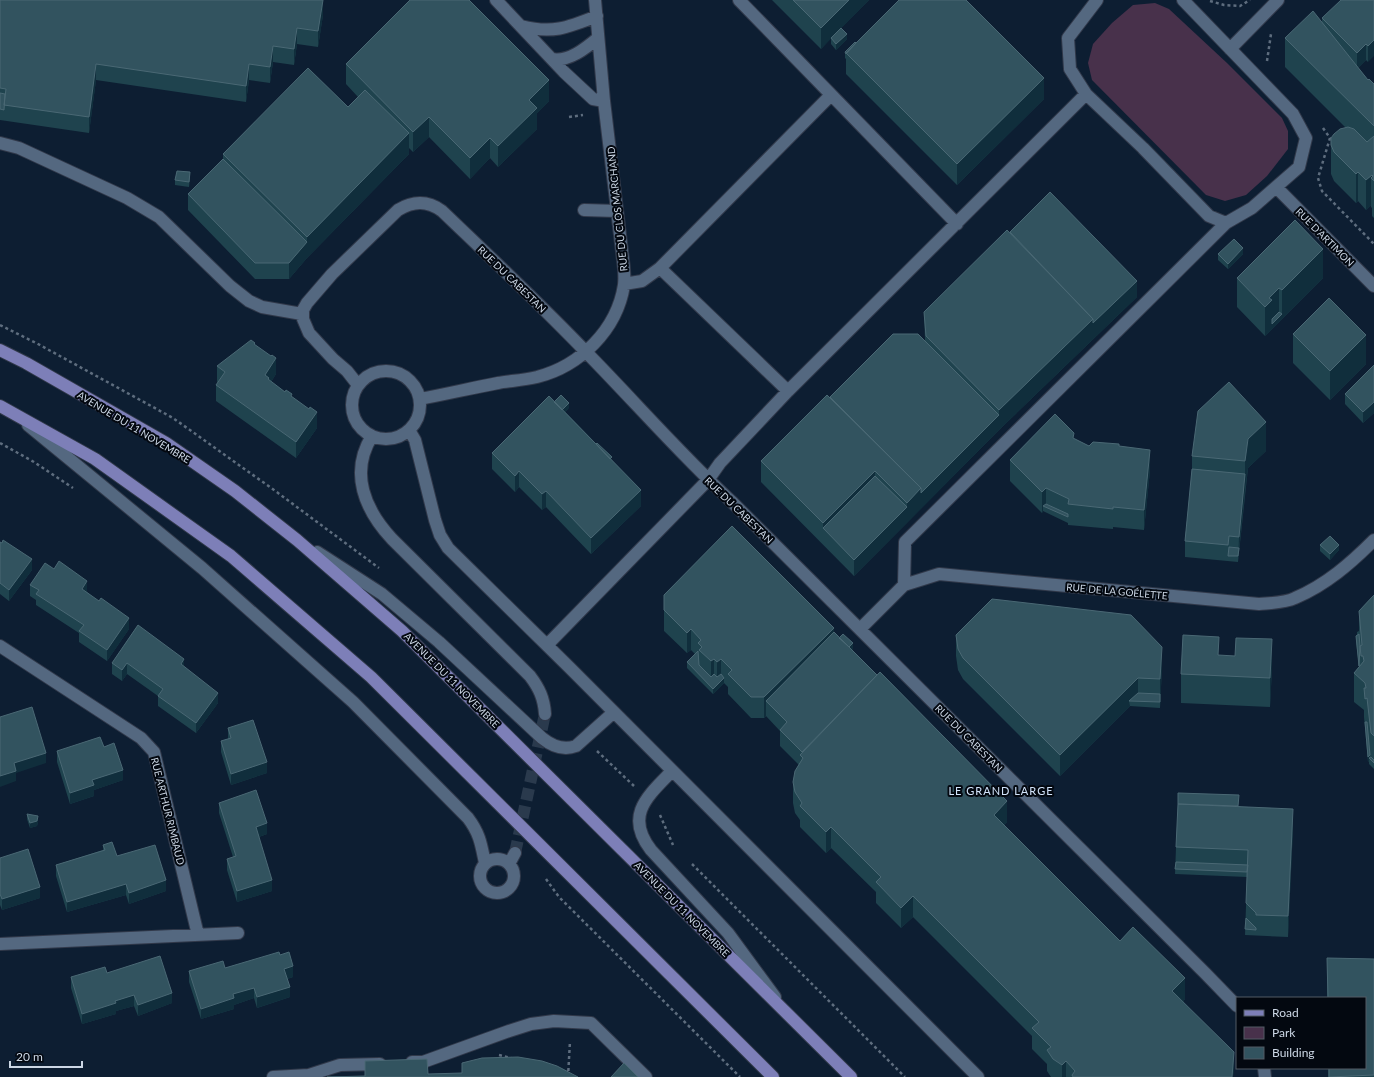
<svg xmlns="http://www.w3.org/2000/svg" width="1374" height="1077" viewBox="0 0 1374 1077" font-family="Lato,sans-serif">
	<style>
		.green { fill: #48314b }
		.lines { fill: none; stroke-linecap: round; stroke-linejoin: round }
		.minor-tunnel { stroke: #2a3a4d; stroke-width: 12; stroke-dasharray: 12 6; stroke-linecap: butt }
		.minor-casing { stroke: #31394a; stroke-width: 14 }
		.major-casing { stroke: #31394a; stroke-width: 14 }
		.path { stroke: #5e6d7e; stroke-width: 2.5; stroke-dasharray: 3 3; stroke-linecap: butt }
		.minor { stroke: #546880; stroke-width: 12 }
		.major { stroke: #7d7fb8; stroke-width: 12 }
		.wall { fill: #1f434e }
		.shaded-wall { fill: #102e3c }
		.building { fill: #32535f; stroke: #4a6874 }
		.labels { text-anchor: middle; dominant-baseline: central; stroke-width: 4; stroke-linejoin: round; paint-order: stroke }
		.street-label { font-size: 10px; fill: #ccd7e5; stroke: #030810 }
		.neighbourhood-label { font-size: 11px; letter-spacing: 1px; fill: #d2e4fb; stroke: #030810 }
	</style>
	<rect width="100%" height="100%" fill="#0d1e32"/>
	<path class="green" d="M1155,3L1169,9L1227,63L1282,118L1288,131V149L1267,176L1246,195L1225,201L1206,195L1092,80L1088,63L1093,44L1112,23L1133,5Z"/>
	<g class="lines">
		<path class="minor-tunnel" d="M515,853L545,714"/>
		<g class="minor-casing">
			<path id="minor" d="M496,0L564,72L593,99L604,101
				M739,0L957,224
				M1097,0L1068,38L1070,69L1086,94L1143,148L1209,216L1226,223
				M521,26C552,34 567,28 597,16
				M1230,49L1278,0
				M552,59C569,62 586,48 598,38
				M0,143L19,148L127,198L159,217L230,286L249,301L262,307L302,314
				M1277,188L1374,286
				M584,210L617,211
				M660,268L788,391
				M624,284L642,281L660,268L831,95
				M352 405a34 34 0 1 1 68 0a34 34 0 1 1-68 0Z
				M358,385L347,371L333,359L309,333L303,319V310L307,303L332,274L398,210C413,201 427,200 442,211C491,258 540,304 587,353C636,403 682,456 733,503L1205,973L1237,1006
				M420,399C446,394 472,388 498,383C510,381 524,380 537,377C580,366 617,330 624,285C625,277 624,268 623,260L604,101L595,0
				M28,425L202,568L353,702L468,818C480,834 481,844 485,863
				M409,430L415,440L435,520L440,535L448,548L569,667L978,1077
				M372,436C349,473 365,510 392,539L530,676C539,688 544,698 545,714
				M317,552L382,594L439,642L542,738C552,746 563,751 576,746L614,712
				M904,585L905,542L1226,223L1252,208L1299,167L1306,138L1293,114L1183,0
				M860,629L904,585L939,574L1259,604C1270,603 1285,603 1295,598C1326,585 1351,563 1374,540
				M547,645L708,480L720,463L788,391L1086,94
				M0,646L141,738L154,752L198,935
				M672,771C648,796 624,815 651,850L728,933L775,997
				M480 876a17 17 0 1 1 34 0a17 17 0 1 1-34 0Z
				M509,864L515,853
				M0,944L238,933
				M412,1062H423L509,1031L531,1024L554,1021L591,1023L646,1077
				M1264,1068L1265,1077
				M273,1077L309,1075L340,1065L380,1064"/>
		</g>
		<g class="major-casing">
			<path id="major" d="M0,350L26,363L166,443L235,491L297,540L402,631L851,1077
				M0,406L95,459L231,556L371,677L773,1077"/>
		</g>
		<path class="path" d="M1210,1L1224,5L1240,6L1250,0
			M1267,61L1271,34
			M569,117L583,115
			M1323,128L1330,138L1318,178L1322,191L1374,244
			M0,325L38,344L173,418L274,490L379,568
			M0,443L34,462L73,488
			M597,751L634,786
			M660,815L673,845
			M692,864L905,1077
			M546,879L559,897L740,1077
			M499,1055L511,1058
			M568,1077L570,1041"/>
		<use href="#minor" class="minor"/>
		<use href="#major" class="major"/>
	</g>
	<path class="wall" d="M0,0L323,15L318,47L297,44L294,65L273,62L270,83L249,80L246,102L96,80L89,133L0,120Z
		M772,0H869L841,28L847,39L836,50L831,44V38L821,49Z
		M1374,0L1368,62L1366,60L1358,68L1368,80L1374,84V218L1372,216V208L1371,207V205L1366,210L1358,201L1356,203L1334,181L1331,174V145L1346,128L1285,67V38L1322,23V18Z
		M845,52L1044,99L957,185L846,74V59L845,58Z
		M346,64L549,101L537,113V129L498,167L490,158L470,179L429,137L413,152L409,148V154L307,258L289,279H255L188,210V194L223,159V154L348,107L358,97L346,84Z
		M190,178L189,187L175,185V180Z
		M1010,232L1137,297L999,430L854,576L761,482V461L830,397L925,340L924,312Z
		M1218,254H1243L1228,269L1218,260Z
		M1237,278H1323L1265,336L1237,307Z
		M1293,334L1366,364L1330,400L1293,363Z
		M255,345L276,374L271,382L292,397L317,428L296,458L216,401V385L218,382H217V366Z
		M1374,365V413L1363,423L1345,404V394Z
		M569,408L565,412L612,460L641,506L591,554L546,507L542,510L519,487L515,492L492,469V453Z
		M1074,439L1089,446H1119L1150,470L1144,530L1113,527V529L1068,525V523L1043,511L1042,513L1010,481V460Z
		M1266,451L1248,468L1238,562L1185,557V541L1192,469V456Z
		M0,542L32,570L9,601L0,594Z
		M1320,545L1339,550L1330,560L1320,551Z
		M30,585L87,592L129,629L107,661L79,642V633L36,605V600L30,596Z
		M664,595L834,633L853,649L851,650L1007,822L1004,825L1120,941L1185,999L1183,1001L1233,1077H1051L1047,1071V1064L1032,1049V1036L913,917L901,928L876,903V892L831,848L826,853L800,827V820L795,813L793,803V782L799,765L780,746V731L766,716L764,718H751L728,694V687L724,683L713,694L687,668V662L695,654L691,650L687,653L664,631Z
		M1374,595V769L1369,764V762H1368L1364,717V710L1354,702V673L1359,667L1356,641V636L1357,635V632L1359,631V611Z
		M138,625L184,667L218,703L196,733L158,706V696L127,674L122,681L112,674V663Z
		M956,635L1162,667L1160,708L1130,706L1060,776L963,679L958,670L956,656Z
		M1219,655L1272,668L1270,707L1181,703V674Z
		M228,728L267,773L231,785L221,752V741L228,739Z
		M104,747L123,780L94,790V796L70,804L57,762V751Z
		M219,803L267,834L259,837L272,891L237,902L227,870V859L233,857L219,813Z
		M1239,806L1293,829L1288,937L1245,935L1247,877L1175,874L1176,847Z
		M27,814L38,822L37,826L30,828L27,819Z
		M103,845L117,856L166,891L129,904L126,895L67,912L56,876V865L103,850Z
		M0,858L40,898L2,910L0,905Z
		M280,955L293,977L287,979L290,997L257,1008L254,998L234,1005V1009L201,1019L189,982V971L225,968Z
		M1327,958L1374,959V1077H1328V1068H1365V998H1327Z
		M107,973L172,1003L138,1016L134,1006L116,1011V1014L82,1024L71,988V977Z"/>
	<path class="shaded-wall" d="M323,0V15L318,47V31Z
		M849,0H869L821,49V28Z
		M297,28V44L294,65V49Z
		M847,34V39L836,50V44Z
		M1374,40V56L1368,62V46Z
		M1366,44V60L1357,69V53Z
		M273,46V62L270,83V67Z
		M96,64V80L89,133V117Z
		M249,64V80L246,102V86Z
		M1044,78V99L957,185V164Z
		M549,80V101L537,113V129L498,167V146L529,100Z
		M429,117V137L413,152V132Z
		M409,133V154L307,258L289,279V263L307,242V237Z
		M490,138V158L470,179V158Z
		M1358,172V201L1356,203V174Z
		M1372,175V179L1371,178V205L1366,210V180Z
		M1243,248V254L1228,269V264Z
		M1323,249V278L1265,336V307L1269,298L1279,288V316L1282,314V290Z
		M1137,281V297L999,430V410L1093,319Z
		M1366,335V364L1330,400V371Z
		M276,358V374L269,385L265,375Z
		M1374,402V413L1363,423V412Z
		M569,403V408L557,420V415Z
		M317,412V428L296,458V442Z
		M999,415V430L907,523V503L921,488Z
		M1266,422V451L1248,468L1245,490V461L1248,439Z
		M1150,450V470L1144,530V510Z
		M519,471V487L515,492V476Z
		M875,471V492L823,528V523Z
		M1245,474V490L1238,562L1239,537Z
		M1046,488V507L1043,506V511L1042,513V492Z
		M641,490V506L591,554V538Z
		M546,491V507L542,510V494Z
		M907,507V523L854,576V560Z
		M1339,545V550L1330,560V554Z
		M32,559V570L9,601V590Z
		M87,581V592L82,600V589Z
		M129,618V629L107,661V650Z
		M834,628V648L766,701V716L764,718V697Z
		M691,629V650L687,653V633Z
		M1272,639V668L1270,707V678Z
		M853,643V649L843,658V653Z
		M1162,647V667L1160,708V679Z
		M184,659V670L181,664Z
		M714,659V679L711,682V661Z
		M721,659V680L717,683V662Z
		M127,663V674L122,681V670Z
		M724,678V683L713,694V689Z
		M1138,678V699L1129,701L1130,706L1060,776V755Z
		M218,693V703L196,733V723Z
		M46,753V763L16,773V781L0,787V776L14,763Z
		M1370,755V760L1369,758V762H1368V757Z
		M267,762V773L231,785V774Z
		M123,770V780L94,790V796L70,804V793L92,780Z
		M1007,801V822L994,836V815Z
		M1293,809V829L1288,937V916Z
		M38,816V822L37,826L30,828V823Z
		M267,823V834L256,838V827Z
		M831,827V848L826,853V832Z
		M166,880V891L129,904V893Z
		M272,880V891L237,902V891Z
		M126,884V895L67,912V902Z
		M40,887V898L2,910V899Z
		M913,896V917L901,928V908Z
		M293,966V977L284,980V969Z
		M1185,978V999L1172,1012V991Z
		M290,987V997L257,1008V997Z
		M254,988V998L234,1005V1009L201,1019V1009L233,994Z
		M172,993V1003L138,1016V1005Z
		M134,995V1006L116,1011V1014L82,1024V1014L115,1001Z
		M1234,1052V1073L1233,1077H1232Z
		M1066,1061V1077H1062V1065Z"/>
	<path class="building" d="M0,0H323L318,31L297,28L294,49L273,46L270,67L249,64L246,86L96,64L89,117L4,105L6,89L0,88Z
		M410,0H469L549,80L529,100L537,108L498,146L490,138L470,158L429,117L413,132L346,64Z
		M793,0H849L821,28Z
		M899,0H966L1044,78L957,164L846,53Z
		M1341,0H1374V40L1368,46L1366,44L1357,53L1322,18Z
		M1313,11L1368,80L1369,79L1374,84V126L1285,38Z
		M841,28L847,34L836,44L831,38Z
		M855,42L856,43L846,54L845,52Z
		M308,68L348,107L365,90L409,133L307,237L223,154Z
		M0,93L5,94L4,110L0,109Z
		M1348,127L1354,129L1367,142L1374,136V181L1371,178L1373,176L1372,175L1366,180L1358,172L1356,174L1334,152L1331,145V138L1334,134L1340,129Z
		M223,159L307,242L289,263H255L188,194Z
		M177,171L190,172L189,182L175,180Z
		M1050,192L1137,281L1093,323V319L1010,232Z
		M1295,220L1323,249L1282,290L1279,288L1269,298L1272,300L1265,307L1237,278Z
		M1007,230L1093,319L999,410L926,336L924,312Z
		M1234,239L1243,248L1228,264L1218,254Z
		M1329,298L1366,335L1330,371L1293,334Z
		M1279,312L1282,314L1272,324V319Z
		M893,334H918L999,415L921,493V488L830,397Z
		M251,340L255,343L254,344L271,356L272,355L276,358L265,375L269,378L268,379L285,392L286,390L292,394L291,396L309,409L310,407L317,412L296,442L216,385L225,372L217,366Z
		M1374,365V402L1363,412L1345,394Z
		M1229,382L1266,422L1248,439L1245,461L1192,456L1198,411Z
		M561,395L569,403L562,410L554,402Z
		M827,395L921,488L907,503L875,471L823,523L761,461Z
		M549,396L641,490L591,538L546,491L542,494L519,471L515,476L492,453Z
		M1055,414L1074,433L1073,438L1089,446L1093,442L1119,444V446L1150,450L1144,510L1113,507V509L1068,504L1069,499L1046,488L1042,492L1010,460Z
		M597,443L612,457L610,459L596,444Z
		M1192,469L1245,474L1239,537L1229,536L1228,545L1185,541Z
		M875,476L907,507L854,560L823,528Z
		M1046,504L1068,514V517L1043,506Z
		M732,526L834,628L764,697H751L728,674L732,670L721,659L717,662L714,659L711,661L699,650L702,647L698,643L701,640L691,629L687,633L664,610V595Z
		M1330,536L1339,545L1330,554L1320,545Z
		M3,540L32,559L9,590L0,583V542L2,543Z
		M1229,547L1239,548L1238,556H1228Z
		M59,561L87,581L82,589L99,601L101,598L129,618L107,650L79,631L84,625L36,594L39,590L30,585L45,563L54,569Z
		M1374,595V736L1371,733L1367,698L1365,699L1364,688H1366L1365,683L1354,673L1364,661L1363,656H1361L1360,646L1362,645L1359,611Z
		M992,599L1131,615L1162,647L1160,679L1138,678L1060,755L963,658L958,649L956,635Z
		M138,625L184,659L181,664L218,693L196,723L158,696L163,689L127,663L122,670L112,663Z
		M834,632L877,675L802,752L780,730L787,722L766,701Z
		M843,634L853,643L849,647L839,638Z
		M1359,634L1360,646L1359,666L1356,636Z
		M1183,635L1219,637L1218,655L1235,656L1236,638L1272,639L1270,678L1181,674Z
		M698,651L699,665L711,677L714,674L717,677L721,674L724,678L713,689L687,662Z
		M880,672L1007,801L994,815L1120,941L1133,927L1185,978L1172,991L1234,1052L1232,1077H1073L1072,1075L1075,1071L1066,1061L1062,1065L1053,1059L1047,1050L1051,1047L1032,1028L1039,1022L913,896L901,908L876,882L881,877L831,827L826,832L800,806L802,803L795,792L793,782L795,771L803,758L800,755Z
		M1138,693L1160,694V702L1129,701Z
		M32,707L46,753L14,763L16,771L0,776V717Z
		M253,720L267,762L231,774L221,741L231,738L228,728Z
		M1365,722H1367L1370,755L1368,757Z
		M100,737L104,747L114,743L123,770L92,780L94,785L70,793L57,751Z
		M1371,757L1374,760V763L1369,758Z
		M256,790L267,823L256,827L272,880L237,891L227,859L236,856L219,803Z
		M1178,793L1239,795L1238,806L1178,804Z
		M1178,804L1293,809L1288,916L1256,915V913L1246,903L1248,850L1176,847Z
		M27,814L38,816L37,821L30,823Z
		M112,842L117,856L155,845L166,880L129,893L126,884L67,902L56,865L105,850L103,845Z
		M28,849L40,887L2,899L0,894V858Z
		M1176,862L1248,865L1247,872L1175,869Z
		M1246,918L1256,928V930L1245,929Z
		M279,952L280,955L289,952L293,966L284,969L290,987L257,997L254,988L233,994L234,998L201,1009L189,971L223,961L225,968Z
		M160,956L172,993L138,1005L134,995L115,1001L116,1003L82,1014L71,977L105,967L107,973Z
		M1327,958L1374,959V1075L1329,1077V1068H1365V998H1328Z
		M518,1057L542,1061L557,1066L578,1077H327L365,1076V1061L427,1059L428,1074L462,1073V1063L482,1058Z
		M624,1063L638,1077H611Z"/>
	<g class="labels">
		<g class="street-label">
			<text transform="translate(617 209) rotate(-96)">RUE DU CLOS MARCHAND</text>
			<text transform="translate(1325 237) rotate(45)">RUE D'ARTIMON</text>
			<text transform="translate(512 279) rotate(44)">RUE DU CABESTAN</text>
			<text transform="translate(134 427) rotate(31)">AVENUE DU 11 NOVEMBRE</text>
			<text transform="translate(739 510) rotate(44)">RUE DU CABESTAN</text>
			<text transform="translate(1117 591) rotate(5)">RUE DE LA GOÉLETTE</text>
			<text transform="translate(452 680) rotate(45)">AVENUE DU 11 NOVEMBRE</text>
			<text transform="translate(969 738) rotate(45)">RUE DU CABESTAN</text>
			<text transform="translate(168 811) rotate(76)">RUE ARTHUR RIMBAUD</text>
			<text transform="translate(682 909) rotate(45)">AVENUE DU 11 NOVEMBRE</text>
		</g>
		<g class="neighbourhood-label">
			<text x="1001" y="790">LE GRAND LARGE</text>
		</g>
	</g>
	<rect x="1236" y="997" width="130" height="72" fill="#030810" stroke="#535b65"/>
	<rect x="1244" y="1010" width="20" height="6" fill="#7d7fb8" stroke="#535b65"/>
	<text x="1272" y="1017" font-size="12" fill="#ccd7e5">Road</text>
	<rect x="1244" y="1027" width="20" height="12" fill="#48314b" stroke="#535b65"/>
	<text x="1272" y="1037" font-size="12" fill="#ccd7e5">Park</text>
	<rect x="1244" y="1047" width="20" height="12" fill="#32535f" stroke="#535b65"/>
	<text x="1272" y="1057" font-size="12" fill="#ccd7e5">Building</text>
	<path d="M10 1061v6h72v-6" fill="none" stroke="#ccd7e5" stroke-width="2"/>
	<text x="16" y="1061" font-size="12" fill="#ccd7e5" stroke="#030810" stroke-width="3" paint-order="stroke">20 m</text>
</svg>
